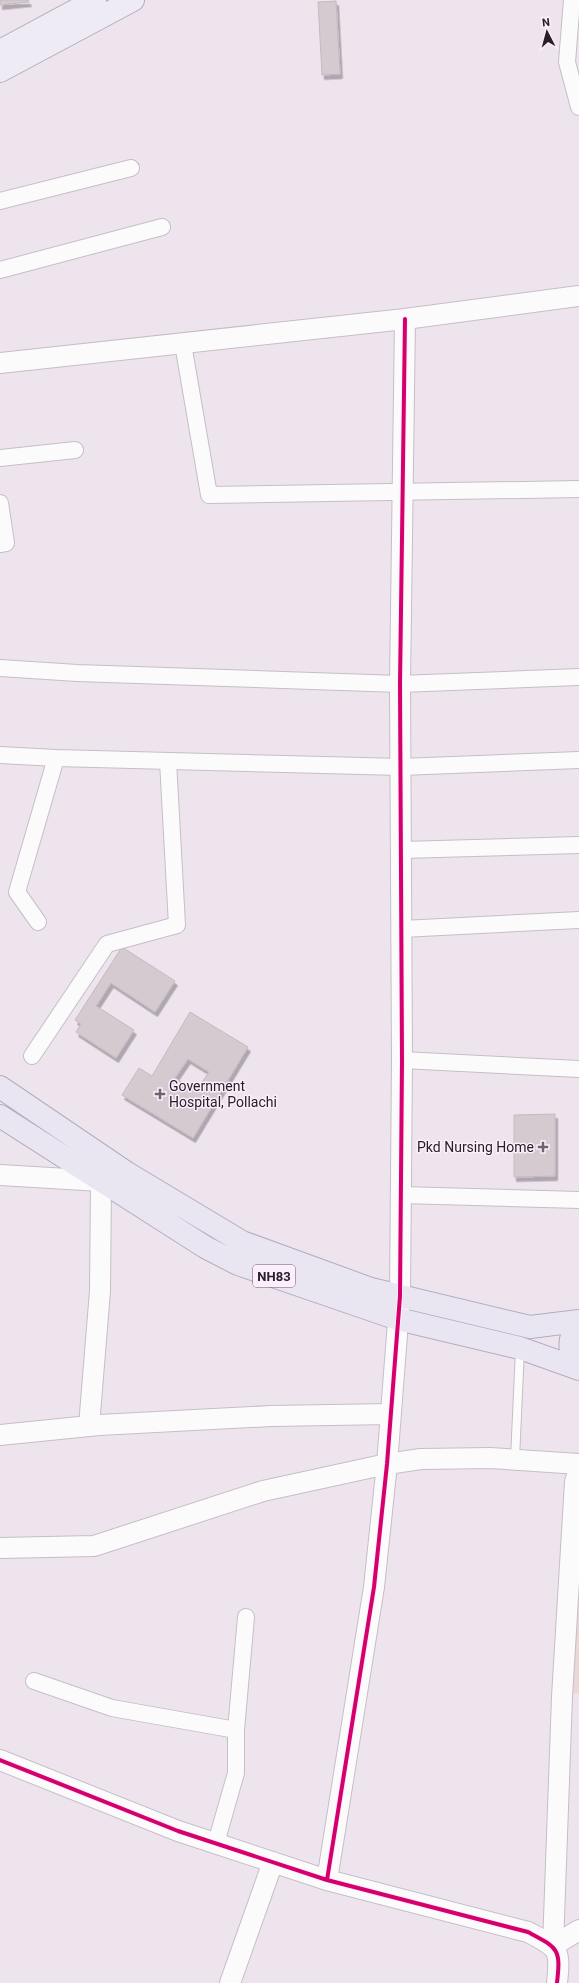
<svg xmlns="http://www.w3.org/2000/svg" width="579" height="1983" viewBox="0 0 579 1983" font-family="Roboto,sans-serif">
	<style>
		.green { fill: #edd6d6 }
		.building { fill: #d4cad0; stroke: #c4bac0; fill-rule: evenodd; filter: url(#shadow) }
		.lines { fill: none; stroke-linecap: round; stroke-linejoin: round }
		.service-casing { stroke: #c6bec6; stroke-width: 10 }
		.minor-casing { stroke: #c6bec6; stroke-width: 18 }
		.tertiary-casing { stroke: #c6bec6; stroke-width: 22 }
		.primary-casing { stroke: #b4acc0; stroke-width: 24 }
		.trunk-casing { stroke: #b4acc0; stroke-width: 24 }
		.service { stroke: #fcfbfc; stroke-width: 8 }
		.minor { stroke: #fcfbfc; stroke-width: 16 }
		.tertiary { stroke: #fcfbfc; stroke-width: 20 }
		.primary { stroke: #eeebf5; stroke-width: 22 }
		.trunk { stroke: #e9e6f2; stroke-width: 22 }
		.cycleway-casing { stroke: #fceefd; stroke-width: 6 }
		.cycleway { stroke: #d6006c; stroke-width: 4 }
		.poi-dot { fill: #6d656d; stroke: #fceefd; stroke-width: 1.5 }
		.labels { text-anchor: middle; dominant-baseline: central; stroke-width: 3; stroke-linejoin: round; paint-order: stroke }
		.shield { fill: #fceefd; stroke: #675e67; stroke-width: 1 }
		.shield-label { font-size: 13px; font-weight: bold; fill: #272027 }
		.poi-label { font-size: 14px; fill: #272027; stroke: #fceefd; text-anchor: start }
	</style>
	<defs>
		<filter id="shadow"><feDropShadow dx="2.5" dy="4.5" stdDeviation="0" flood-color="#0004"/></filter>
	</defs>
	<rect width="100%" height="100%" fill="#eee4ee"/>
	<path class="green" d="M579,1556V1694L572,1693Z"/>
	<path class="building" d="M0,0H28L29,2L0,5Z
		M336,1L340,74L322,75L318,2Z
		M122,947L175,981L155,1012L111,983L96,1006L134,1030L116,1058L76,1032L81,1024L75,1020Z
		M190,1012L248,1047L193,1138L122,1095L139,1068L152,1076ZM188,1059L209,1072L196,1091L175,1078Z
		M555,1114V1176L514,1177V1115Z"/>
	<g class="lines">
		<g class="service-casing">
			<path id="service" d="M515,1459L520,1349"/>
		</g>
		<g class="minor-casing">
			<path id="minor" d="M572,0L567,62L579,107
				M0,201L131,168
				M0,270L162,227
				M183,344L209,495L579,489
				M0,458L75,450
				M0,503L6,543L0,544
				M0,668L77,673L400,684L579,677
				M0,755L56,758L401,767L579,760
				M402,850L579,845
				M38,922L17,892L56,758
				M402,929L579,920
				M32,1056L107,944L177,925L168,761
				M402,1060L579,1069
				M401,1195L579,1200
				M34,1681L112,1708L236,1730
				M216,1843L236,1773V1730L246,1617"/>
		</g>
		<g class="tertiary-casing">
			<path id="tertiary" d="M0,363L405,319L579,296
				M0,1175L101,1181L100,1291L89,1426
				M0,1435L99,1425L271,1416L390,1414
				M0,1548L94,1546L263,1491L387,1464L421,1459L490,1458L579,1464
				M0,1760L178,1831L327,1880L528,1932C558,1948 561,1948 557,1983
				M327,1880L374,1587L387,1464L400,1296L402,1060L400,684L405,319
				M553,1946L562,1697L575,1482L579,1469
				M553,1946L579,1930
				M230,1983L273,1862"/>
		</g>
		<g class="primary-casing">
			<path id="primary" d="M0,51L95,0
				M0,71L133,0"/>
		</g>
		<g class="trunk-casing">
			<path id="trunk" d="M0,1087L127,1173L242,1242L371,1289L530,1327L579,1321
				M0,1116L205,1247L238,1264L398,1319L520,1348L579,1369
				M579,1323C567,1338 568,1354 579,1368"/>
		</g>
		<use href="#service" class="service"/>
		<use href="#minor" class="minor"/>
		<use href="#tertiary" class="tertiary"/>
		<use href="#primary" class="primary"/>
		<use href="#trunk" class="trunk"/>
		<g class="cycleway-casing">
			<path id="cycleway" d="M0,1760L178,1831L327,1880L528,1932C558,1948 561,1948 557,1983
				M327,1880L374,1587L387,1464L400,1296L402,1060L400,684L405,319"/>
		</g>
		<use href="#cycleway" class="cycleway"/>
	</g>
	<g class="poi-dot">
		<path d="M158 1088h4v4h4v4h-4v4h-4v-4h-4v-4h4z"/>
		<path d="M541 1141h4v4h4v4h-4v4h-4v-4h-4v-4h4z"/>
	</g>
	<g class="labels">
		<rect class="shield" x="253" y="1265" width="42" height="22" rx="3"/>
		<g class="shield-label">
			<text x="274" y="1276">NH83</text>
		</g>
		<g class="poi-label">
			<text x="169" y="1086">Government<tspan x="169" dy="16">Hospital, Pollachi</tspan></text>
			<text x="534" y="1147" text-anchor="end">Pkd Nursing Home</text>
		</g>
	</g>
	<g transform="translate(547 32) rotate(354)" stroke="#fceefd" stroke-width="3" paint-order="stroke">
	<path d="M0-3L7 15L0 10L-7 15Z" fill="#272027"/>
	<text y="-6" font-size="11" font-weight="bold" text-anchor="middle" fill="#272027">N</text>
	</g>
</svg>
